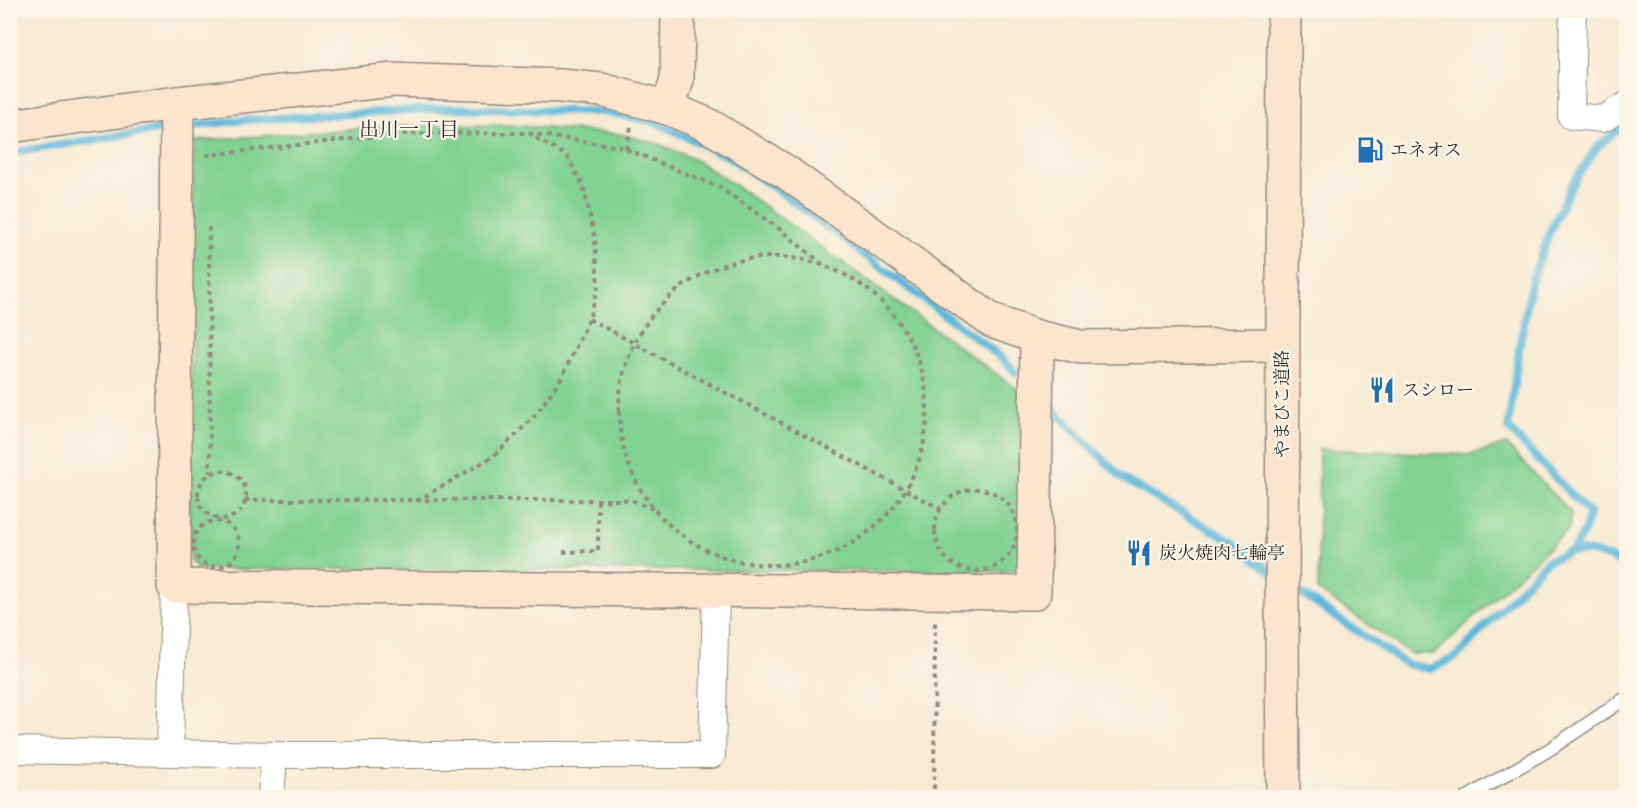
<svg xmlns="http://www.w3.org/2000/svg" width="1637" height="808" viewBox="0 0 1637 808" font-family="'IM FELL Great Primer','Noto Serif JP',serif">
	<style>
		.green { fill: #81d293; stroke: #567e5f; stroke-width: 1.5 }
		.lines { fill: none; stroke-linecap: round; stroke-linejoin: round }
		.stream { stroke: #5db8db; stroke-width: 8 }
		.lane-casing { stroke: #908a7e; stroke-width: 15 }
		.street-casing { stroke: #908a7e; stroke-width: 28 }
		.secondary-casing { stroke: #908a7e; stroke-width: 36 }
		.path { stroke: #908a7e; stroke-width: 4; stroke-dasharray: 4.5 4.5; stroke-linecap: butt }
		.lane { stroke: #fff; stroke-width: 12 }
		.street { stroke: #fff; stroke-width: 26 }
		.secondary { stroke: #fce5cf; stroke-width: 33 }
		.labels { text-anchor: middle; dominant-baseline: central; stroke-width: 4.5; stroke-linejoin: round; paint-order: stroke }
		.poi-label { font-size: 18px; fill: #2b2b2b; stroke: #fcf5e5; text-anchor: start }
		.street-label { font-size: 18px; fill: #2b2b2b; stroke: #fcf5e5 }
		.neighbourhood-label { font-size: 20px; fill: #2b2b2b; stroke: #fcf5e5 }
	</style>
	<rect width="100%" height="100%" fill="#fcf5e5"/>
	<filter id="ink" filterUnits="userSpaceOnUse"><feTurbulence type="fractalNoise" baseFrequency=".0167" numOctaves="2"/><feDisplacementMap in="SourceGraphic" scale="12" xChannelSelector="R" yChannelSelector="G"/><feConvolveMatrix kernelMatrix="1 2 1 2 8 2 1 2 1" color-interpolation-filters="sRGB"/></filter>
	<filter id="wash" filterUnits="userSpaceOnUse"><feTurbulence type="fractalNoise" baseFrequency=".008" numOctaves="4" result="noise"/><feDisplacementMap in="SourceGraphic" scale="24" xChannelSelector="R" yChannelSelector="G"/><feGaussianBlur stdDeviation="1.35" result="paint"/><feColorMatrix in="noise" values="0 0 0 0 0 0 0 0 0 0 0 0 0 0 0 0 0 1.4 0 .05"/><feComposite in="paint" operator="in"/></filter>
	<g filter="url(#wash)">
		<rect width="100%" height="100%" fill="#f6ead2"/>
		<path class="green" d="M509,125L619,134L659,144L698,161L745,192L1020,391V571L198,569L190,560L194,141L388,126Z
			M1506,444L1571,513L1569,529L1434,654H1411L1318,590L1319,449L1470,455Z"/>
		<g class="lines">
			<path class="stream" d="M194,126L244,120L447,108L607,112L657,123L727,156L782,193L1002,358L1015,372
				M10,153L157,130
				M1052,408L1123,479L1231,541L1274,574
				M1572,551L1593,552L1626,564
				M1291,587L1406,664L1430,669L1456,657L1547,561L1572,551L1585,530L1589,513L1508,428L1519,349L1532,280L1551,229L1571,186L1597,147L1626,123"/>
		</g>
	</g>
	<g filter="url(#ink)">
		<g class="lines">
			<g class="lane-casing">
				<path id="lane" d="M1466,798L1550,749L1626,698"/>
			</g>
			<g class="street-casing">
				<path id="street" d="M1573,10L1571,116L1603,119L1626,105
					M10,750L274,755H712L716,590
					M170,752L174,586
					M271,798L274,755"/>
			</g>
			<g class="secondary-casing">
				<path id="secondary" d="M177,103L174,586L1034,593L1037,337
					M668,108L677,80L678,10
					M10,126L177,103L393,80L561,86L602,90L668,108L706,124L786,172L992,321L1037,337L1081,347L1282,345
					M1283,798L1282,622L1284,10"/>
			</g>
			<path class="path" d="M626,149L631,127
				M208,157V155L395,134L527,133L621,147L719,187L777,227L826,267
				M209,227L210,473
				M619 411a154 154 0 1 1 308 0a154 154 0 1 1-308 0Z
				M589,319L941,509
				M198 495a24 24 0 1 1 48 0a24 24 0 1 1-48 0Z
				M935 530a41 41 0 1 1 82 0a41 41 0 1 1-82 0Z
				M245,500H631L654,509
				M417,501L492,457L515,436L537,413L563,375L589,319L598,287L595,238L583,185L567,156L531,135
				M193 544a23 23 0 1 1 46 0a23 23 0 1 1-46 0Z
				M563,552L598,551V500
				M934,798L935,619"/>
			<use href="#lane" class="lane"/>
			<use href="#street" class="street"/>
			<use href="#secondary" class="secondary"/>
		</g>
	</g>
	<defs>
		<g id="fuel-bare" transform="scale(2.07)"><path d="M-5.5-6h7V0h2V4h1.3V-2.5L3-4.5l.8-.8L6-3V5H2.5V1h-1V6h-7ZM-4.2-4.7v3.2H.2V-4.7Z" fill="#1f6fb2" stroke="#fcf5e5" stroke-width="2.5" paint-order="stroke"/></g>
		<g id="restaurant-bare" transform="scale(2.07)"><path d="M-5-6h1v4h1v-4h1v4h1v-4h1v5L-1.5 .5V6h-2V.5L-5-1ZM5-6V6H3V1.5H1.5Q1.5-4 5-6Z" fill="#1f6fb2" stroke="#fcf5e5" stroke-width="2.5" paint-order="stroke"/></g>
	</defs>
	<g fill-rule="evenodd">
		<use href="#fuel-bare" x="1370" y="150"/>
		<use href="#restaurant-bare" x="1382" y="390"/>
		<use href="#restaurant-bare" x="1139" y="553"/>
	</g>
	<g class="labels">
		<g class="poi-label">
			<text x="1390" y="150">エネオス</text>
			<text x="1402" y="390">スシロー</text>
			<text x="1159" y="553">炭火焼肉七輪亭</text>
		</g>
		<g class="street-label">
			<text transform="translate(1282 404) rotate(-90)">やまびこ道路</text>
		</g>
		<g class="neighbourhood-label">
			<text x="409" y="129">出川一丁目</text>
		</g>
	</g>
	<rect width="1637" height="808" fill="none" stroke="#fcf5e5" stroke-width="36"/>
</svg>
